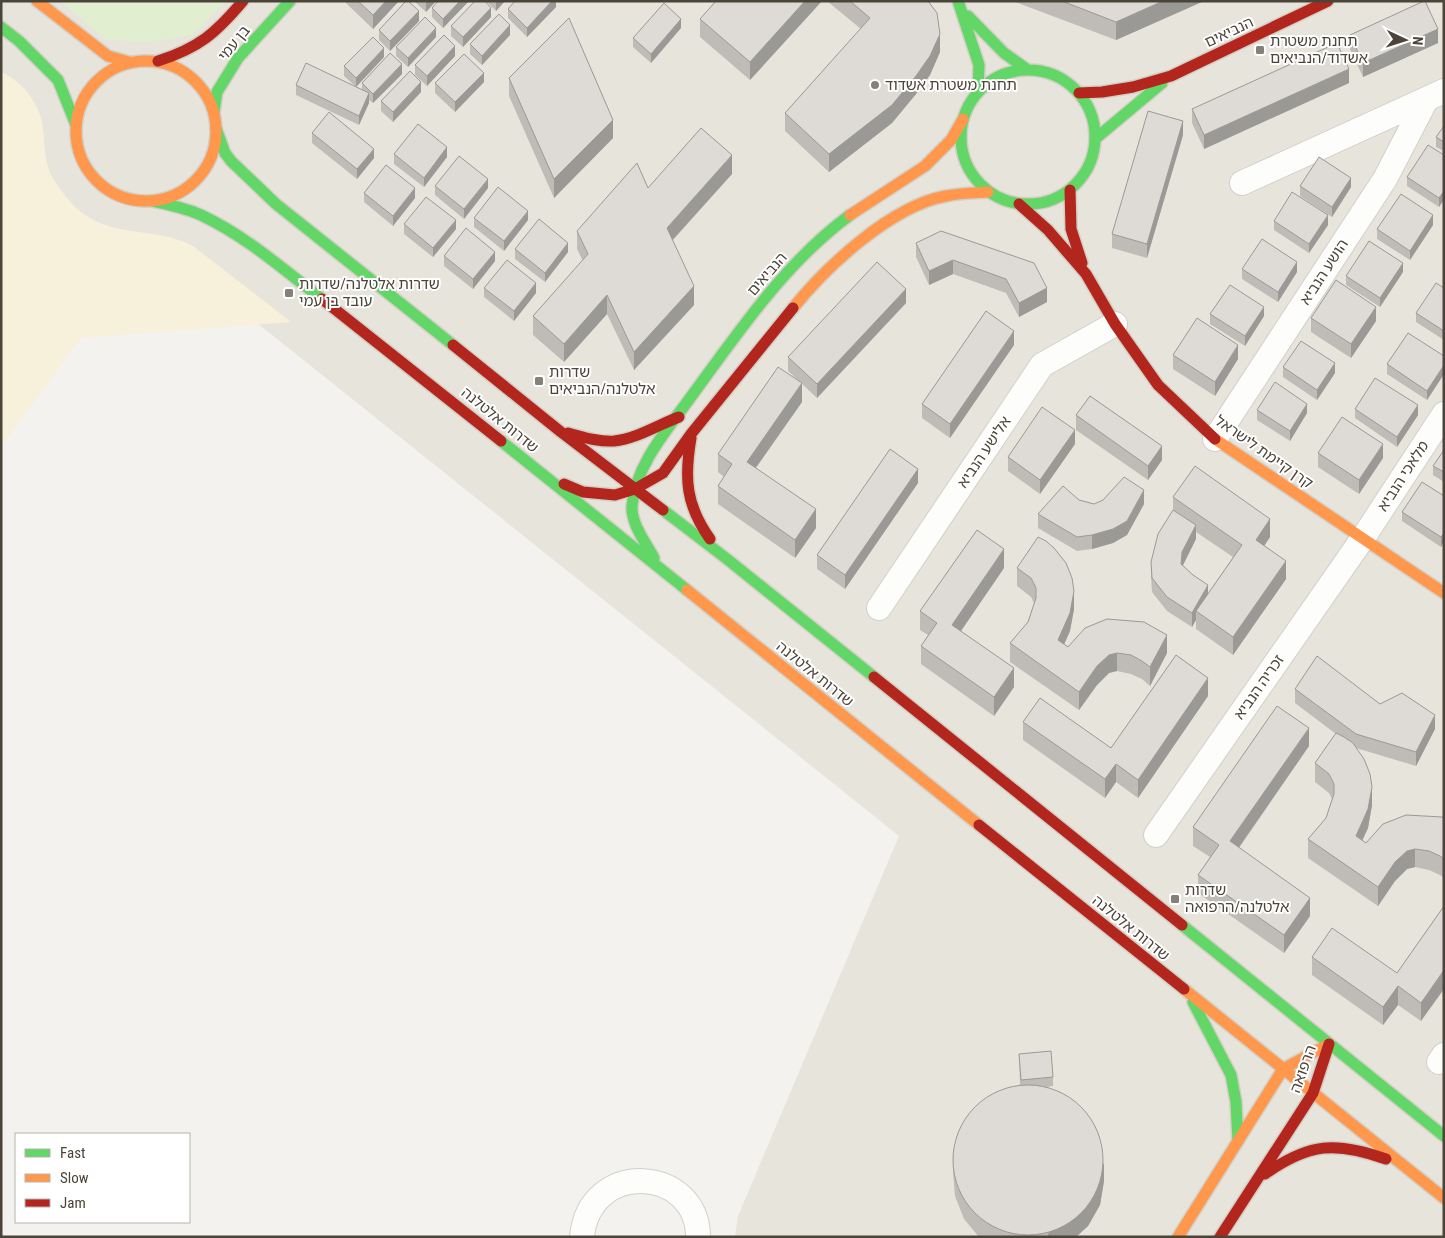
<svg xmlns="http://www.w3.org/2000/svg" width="1445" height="1238" viewBox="0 0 1445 1238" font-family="'Roboto Condensed','Noto Sans Hebrew',sans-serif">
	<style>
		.residential { fill: #e7e4dc }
		.green { fill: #e1eecf }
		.sand { fill: #f7f0da }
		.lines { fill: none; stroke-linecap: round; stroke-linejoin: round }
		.street-casing { stroke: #d2d0cb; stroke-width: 26 }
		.fast-casing { stroke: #d3cfc5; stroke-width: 14 }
		.slow-casing { stroke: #d3cfc5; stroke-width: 14 }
		.jam-casing { stroke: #d3cfc5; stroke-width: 14 }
		.street { stroke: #fdfdfc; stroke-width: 24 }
		.fast { stroke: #63d668; stroke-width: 11 }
		.slow { stroke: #ff974d; stroke-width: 11 }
		.jam { stroke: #b3261e; stroke-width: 11 }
		.wall { fill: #bfbcb8; fill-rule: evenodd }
		.shaded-wall { fill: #9b9996 }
		.building { fill: #dedbd6; stroke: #9b9996 }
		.poi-dot { fill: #868178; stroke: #fff; stroke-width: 2 }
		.labels { text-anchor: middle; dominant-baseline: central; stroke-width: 4; stroke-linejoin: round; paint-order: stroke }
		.street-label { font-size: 15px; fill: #4b4439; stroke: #fff }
		.poi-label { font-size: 15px; fill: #4b4439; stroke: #fff; text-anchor: start }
	</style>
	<rect width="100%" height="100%" fill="#f4f2ee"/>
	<path class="residential" d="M1,1H1444V1237H735L738,1216L899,836L236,306L96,271L1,101Z"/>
	<path class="green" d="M60,1H226L192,35L149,42L106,40Z"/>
	<path class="sand" d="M1,72C22,81 41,105 43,128C45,143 44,158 50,173C56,185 66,197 75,207C108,239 156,226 193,246L291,322L81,338L1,447Z"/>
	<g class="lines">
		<g class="street-casing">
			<path id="street" d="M1242,183L1444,91
				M1215,439L1385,179L1426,100
				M879,608L1042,365L1115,324
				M1156,835L1363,538L1444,414
				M1439,1062L1444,1055
				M582,1237C589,1159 698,1166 698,1237"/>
		</g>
		<g class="fast-casing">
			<path id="fast" d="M958,1L979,65L978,92
				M968,16L1004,53L1028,70
				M1,27L19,41L58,80L76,125
				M961 137a67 67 0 1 1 134 0a67 67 0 1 1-134 0Z
				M214,112L217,92L238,58L290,1
				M216,128L225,153L231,161L276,204L453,345
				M1095,139L1162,83
				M152,201C170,205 187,208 203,216C247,237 284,270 322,299
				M501,441L687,590
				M663,510L727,559L874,677
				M654,558C646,543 631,524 632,506C636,463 669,428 693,394C740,330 786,262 850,215
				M1182,925L1444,1136
				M1193,1002L1231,1075L1236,1102L1238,1141"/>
		</g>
		<g class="slow-casing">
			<path id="slow" d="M37,1L108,56L129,62
				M76 131a70 70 0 1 1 140 0a70 70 0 1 1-140 0Z
				M850,215L925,166L951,140L963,119
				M793,308C827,266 891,206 946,196C960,193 974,193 988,192
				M1215,439L1444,593
				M687,590L979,825
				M1184,989L1444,1198
				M1178,1237L1283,1069L1329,1044"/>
		</g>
		<g class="jam-casing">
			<path id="jam" d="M158,61C199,48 216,33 243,1
				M1079,93L1102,92L1133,87L1171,76L1328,1
				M1070,190L1071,229L1082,263
				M1019,204L1048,230L1086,274L1115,324L1158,385L1215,439
				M322,299L501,441
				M453,345L561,432L663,510
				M568,433C583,437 598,442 614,441C636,439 658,425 679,417
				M691,438C684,479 686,505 710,539
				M564,484L583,492L615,495L635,489L663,473L691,434L793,308
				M874,677L1182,925
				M979,825L1184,989
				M1265,1174C1309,1143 1336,1141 1386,1159
				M1220,1237L1313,1093L1329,1044"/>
		</g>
		<use href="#street" class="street"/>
		<use href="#fast" class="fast"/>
		<use href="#slow" class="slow"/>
		<use href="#jam" class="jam"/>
	</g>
	<path class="wall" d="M346,1H399L373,29L346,3Z
		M414,1H436L426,12Z
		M438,1H469L443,28L432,17V8Z
		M486,1H505L496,11Z
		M556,1V7L527,37L508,18V9Z
		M716,1H822L750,80L700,37V19Z
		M827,1H928L940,52L930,75L916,94L892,123L829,172L785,131V113L861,29Z
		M1013,1H1204L1116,40Z
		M491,17L463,47L451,36V26Z
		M419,21L390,51L379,40V30Z
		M681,28L651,63L633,47V38Z
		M510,35L482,65L470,54V44Z
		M1350,35L1438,43L1363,77L1350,49Z
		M436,37L408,67L396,56V47Z
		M455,56L427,86L415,75V65Z
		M384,57L356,87L362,90V83L402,74L373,103L369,100V103L359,125L296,95V85L355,86L344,76V66Z
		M509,78L613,138L554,198L509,96Z
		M484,82L455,112L435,93V83Z
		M1349,83L1204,149L1192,123V109Z
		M421,92L393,122L381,111V101Z
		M1444,126V151L1436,147V137Z
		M312,133L374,158L357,179L312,143Z
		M1183,135L1147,258L1112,248V234Z
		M394,154L447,157L424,187L394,164Z
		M1444,155L1439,207L1407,186V177Z
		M732,174L673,240L694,305L634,370L607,314L564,362L533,335V316L583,261L577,249V231L648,188Z
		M435,186L488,188L464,219L435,195Z
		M1300,186L1351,187L1332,217L1300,196Z
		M364,193L415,198L393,226L364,202Z
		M474,218L528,220L504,251L474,227Z
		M1274,221L1328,225L1309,253L1274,230Z
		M404,224L456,229L433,257L404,234Z
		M1433,225L1410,260L1377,239V229Z
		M916,243L1047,288V302L1019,317L1006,293L953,274L929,285L916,257Z
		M515,249L568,252L545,282L515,259Z
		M444,256L495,261L473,289L444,266Z
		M1242,269L1297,272L1278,302L1242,279Z
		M1403,272L1380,307L1346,285V276Z
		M484,288L536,293L514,321L484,297Z
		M1444,288V340L1416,322V313Z
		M906,303L817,398L802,384V402L756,468L816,528L795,558L718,504V486L724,477L718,472V454L800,382L788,371V357Z
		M1210,314L1264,316L1245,346L1210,324Z
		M1311,318L1376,321L1351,358L1311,332Z
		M1014,345L950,438L922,418V404Z
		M1173,355L1238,359L1215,396L1173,369Z
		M1444,356V374L1427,400L1387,374V364Z
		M1283,367L1335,373L1317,400L1283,377Z
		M1355,409L1418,415L1397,447L1355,418Z
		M1257,410L1307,413L1290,441L1257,420Z
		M1076,415L1162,460L1148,480L1076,430Z
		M1075,444L1040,494L1008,471V457Z
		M1444,450V482L1433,475V466Z
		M1318,453L1383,458L1359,494L1318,467Z
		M918,483L845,589L817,569V555Z
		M1444,496V542L1441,547L1402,521V512Z
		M1173,497L1270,537L1264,546L1286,579L1233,655L1196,629V620L1192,627L1167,611L1152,592L1151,576V562L1173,511ZM1196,532L1233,557L1208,594L1183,565L1196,539Z
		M1079,500L1094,504H1144L1127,535L1113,543L1092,549L1077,551L1038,528V514Z
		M1004,568L961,631L1014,687L994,716L921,664V646L928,635L920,630V611Z
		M1017,568L1074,609L1070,631L1064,644L1068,647L1167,653L1150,686L1142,679L1131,674L1117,671L1109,673L1097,685L1079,710L1010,662V643L1028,622L1034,603L1031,597L1017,586Z
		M1295,689L1380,704L1435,729L1416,766L1356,748L1372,805L1368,828L1362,841L1366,843L1444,818V878L1440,875L1429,870L1415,867L1407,869L1395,881L1378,906L1308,858V839L1326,818L1332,799L1329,793L1315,782V763L1336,734L1295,703Z
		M1208,696L1138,798L1116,782L1105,798L1023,740V722L1111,748Z
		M1309,746L1239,848L1310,916L1284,953L1198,893V875L1210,857L1193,846V827Z
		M1444,906L1421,1021L1398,1005L1383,1025L1312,975V957L1397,973Z
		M1019,1054L1053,1077V1086L1047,1087L1104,1181L1100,1205L1088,1226L1076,1237H979L964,1219L955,1196L953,1172V1154L1020,1084Z"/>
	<path class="shaded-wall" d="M386,1H399L373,29V15Z
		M427,1H436L426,12V3Z
		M460,1H469L443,28V19Z
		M496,1H505L496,11Z
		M552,1H556V7L527,37V28Z
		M805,1H822L750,80V62Z
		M1163,1H1204L1116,40V22Z
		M491,8V17L463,47V37Z
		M419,11V21L390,51V41Z
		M681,19V28L651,63V54Z
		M510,25V35L482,65V56Z
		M436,28V37L408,67V58Z
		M1438,29V43L1363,77V63Z
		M940,34V52L930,75L916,94L892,123L829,172V154Z
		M455,46V56L427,86V76Z
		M384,48V57L356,87V78Z
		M402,64V74L373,103V94Z
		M1349,69V83L1204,149V135Z
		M484,73V82L455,112V102Z
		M421,82V92L393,122V112Z
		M369,93V103L359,125V116Z
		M613,120V138L554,198V179Z
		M1183,121V135L1147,258V244Z
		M447,147V157L424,187V178Z
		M374,149V158L357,179V169Z
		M732,155V174L667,246V228Z
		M1351,178V187L1332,217V207Z
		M488,179V188L464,219V209Z
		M415,188V198L393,226V216Z
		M1444,191V200L1439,207V198Z
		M528,211V220L504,251V241Z
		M1328,215V225L1309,253V244Z
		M1433,215V225L1410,260V251Z
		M456,220V229L433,257V248Z
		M568,243V252L545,282V273Z
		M495,252V261L473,289V279Z
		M953,260V274L929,285V271Z
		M1297,262V272L1278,302V292Z
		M1403,263V272L1380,307V298Z
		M536,283V293L514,321V311Z
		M694,286V305L634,370V352Z
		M1047,288V302L1019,317V303Z
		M906,289V303L817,398V384Z
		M607,295V314L564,362V344Z
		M1264,307V316L1245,346V336Z
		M1376,307V321L1351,358V344Z
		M1014,331V345L950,438V424Z
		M1238,345V359L1215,396V382Z
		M1335,363V373L1317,400V390Z
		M1444,365V374L1427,400V391Z
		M802,383V402L747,480V462Z
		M1307,404V413L1290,441V431Z
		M1418,405V415L1397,447V437Z
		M1075,430V444L1040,494V480Z
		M1383,444V458L1359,494V480Z
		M1162,446V460L1148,480V466Z
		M918,469V483L845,589V575Z
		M1144,490V504L1127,535L1113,543L1092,549V535Z
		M816,509V528L795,558V540Z
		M1270,519V537L1256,558V540Z
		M1196,525V539L1182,567L1181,564L1182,552Z
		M1444,533V542L1441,547V537Z
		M1004,549V568L952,644V625Z
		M1286,561V579L1233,655V637Z
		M1208,585V599L1196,611V620L1192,627V613Z
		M1074,591V609L1070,631L1058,658V640Z
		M1167,635V653L1150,686V667Z
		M1117,653V671L1109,673L1097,685L1079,710V692L1097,666L1109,655Z
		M1014,668V687L994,716V697Z
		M1208,678V696L1138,798V780Z
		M1435,715V729L1416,766V752Z
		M1309,728V746L1230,860V841Z
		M1116,764V782L1105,798V779Z
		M1372,787V805L1368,828L1356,854V836Z
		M1415,849V867L1407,869L1395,881L1378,906V887L1395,862L1407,851Z
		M1310,898V916L1284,953V935Z
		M1444,970V989L1421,1021V1003Z
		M1398,986V1005L1383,1025V1007Z
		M1104,1163V1181L1100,1205L1088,1226L1076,1237H1048V1234Z"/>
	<path class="building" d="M358,1H386L373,15Z
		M406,1H408L419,11L390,41L379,30Z
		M438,1H460L443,19L432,8Z
		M475,1H485L491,8L463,37L451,26Z
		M515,1H552L527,28L508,9Z
		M716,1H805L750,62L700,19Z
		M850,1H928L937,13L940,34L930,56L916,76L892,105L829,154L785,113L870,18Z
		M1062,1H1163L1116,22Z
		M1424,1H1425L1438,29L1363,63L1350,35Z
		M664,3L681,19L651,54L633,38Z
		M499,14L510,25L482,56L470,44Z
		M425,17L436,28L408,58L396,47Z
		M569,18L613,120L554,179L509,78Z
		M444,35L455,46L427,76L415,65Z
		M373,37L384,48L356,78L344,66Z
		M1337,43L1349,69L1204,135L1192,109Z
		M390,53L402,64L373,94L362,83Z
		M464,54L484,73L455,102L435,83Z
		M306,63L369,93L359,116L296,85Z
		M410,71L421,82L393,112L381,101Z
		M1148,111L1183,121L1147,244L1112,234Z
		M329,112L374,149L357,169L312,133Z
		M418,124L447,147L424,178L394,154Z
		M1444,126V142L1436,137Z
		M701,128L732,155L667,228L694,286L634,352L607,295L564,344L533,316L588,254L577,231L637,163L648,188Z
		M1428,145L1444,155V191L1439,198L1407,177Z
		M459,156L488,179L464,209L435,186Z
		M1319,157L1351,178L1332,207L1300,186Z
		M386,165L415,188L393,216L364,193Z
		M498,187L528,211L504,241L474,218Z
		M1292,192L1328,215L1309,244L1274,221Z
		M1401,194L1433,215L1410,251L1377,229Z
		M426,197L456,220L433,248L404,224Z
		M539,219L568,243L545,273L515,249Z
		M466,228L495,252L473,279L444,256Z
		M941,231L1034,263L1047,288L1019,303L1006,279L953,260L929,271L916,243Z
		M1262,239L1297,262L1278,292L1242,269Z
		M1369,241L1403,263L1380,298L1346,276Z
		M507,260L536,283L514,311L484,288Z
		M877,262L906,289L817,384L788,357Z
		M1336,280L1376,307L1351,344L1311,318Z
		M1436,283L1444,288V331L1416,313Z
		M1230,285L1264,307L1245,336L1210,314Z
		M986,311L1014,331L950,424L922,404Z
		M1197,318L1238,345L1215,382L1173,355Z
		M1408,333L1444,356V365L1427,391L1387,364Z
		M1301,341L1335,363L1317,390L1283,367Z
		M778,367L802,383L747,462L816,509L795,540L718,486L732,464L718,454Z
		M1375,378L1418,405L1397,437L1355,409Z
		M1275,382L1307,404L1290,431L1257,410Z
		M1090,396L1162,446L1148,466L1076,415Z
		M1042,407L1075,430L1040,480L1008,457Z
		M1342,417L1383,444L1359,480L1318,453Z
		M890,449L918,469L845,575L817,555Z
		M1444,450V472L1433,466Z
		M1195,466L1270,519L1256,540L1286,561L1233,637L1196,611L1242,545L1173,497Z
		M1124,477L1144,490L1127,521L1113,529L1092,535L1077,537L1038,514L1063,486L1079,500L1094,504L1103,500Z
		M1422,482L1444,496V533L1441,537L1402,512Z
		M1173,510L1196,525L1182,552L1181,564L1193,575L1208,585L1192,613L1167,597L1152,578L1151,562L1158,534Z
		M977,530L1004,549L952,625L1014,668L994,697L921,646L937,623L920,611Z
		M1038,537L1046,541L1054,548L1066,563L1072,578L1074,591L1070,613L1058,640L1068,647L1085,628L1107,619L1144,622L1167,635L1150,667L1142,661L1131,655L1117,653L1109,655L1097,666L1079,692L1010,643L1028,622L1036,598V588L1031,578L1017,568Z
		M1176,655L1208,678L1138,780L1116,764L1105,779L1023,722L1040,698L1111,748Z
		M1317,656L1380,704L1402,693L1435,715L1416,752L1356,734L1295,689Z
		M1277,706L1309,728L1230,841L1310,898L1284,935L1198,875L1219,845L1193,827Z
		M1336,733L1344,737L1353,743L1364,759L1370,774L1372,787L1368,809L1356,836L1366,843L1383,824L1406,815L1442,817L1444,818V859L1440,856L1429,851L1415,849L1407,851L1395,862L1378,887L1308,839L1326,818L1334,794V784L1329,774L1315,763Z
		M1444,906V970L1421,1003L1398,986L1383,1007L1312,957L1332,928L1397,973Z
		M1051,1051L1053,1077L1021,1080L1019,1054Z
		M953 1160a75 75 0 1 1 150 0a75 75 0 1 1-150 0Z"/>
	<g class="poi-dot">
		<rect x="1255" y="45" width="10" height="10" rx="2.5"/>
		<circle cx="875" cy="85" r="5"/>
		<rect x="284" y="288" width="10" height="10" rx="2.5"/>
		<rect x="534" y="376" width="10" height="10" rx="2.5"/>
		<rect x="1170" y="894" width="10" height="10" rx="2.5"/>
	</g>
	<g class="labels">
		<g class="street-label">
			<text transform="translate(1229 32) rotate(-25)">הנביאים</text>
			<text transform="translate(234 43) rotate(-51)">בן עמי</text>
			<text transform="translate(1324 272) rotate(-57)">הושע הנביא</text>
			<text transform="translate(767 274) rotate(-49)">הנביאים</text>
			<text transform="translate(500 420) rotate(39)">שדרות אלטלנה</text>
			<text transform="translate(984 452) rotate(-56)">אלישע הנביא</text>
			<text transform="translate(1264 452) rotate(35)">קרן קיימת לישראל</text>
			<text transform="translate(1403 476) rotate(-57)">מלאכי הנביא</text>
			<text transform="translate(815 674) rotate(39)">שדרות אלטלנה</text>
			<text transform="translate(1259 687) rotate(-55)">זכריה הנביא</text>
			<text transform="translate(1131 928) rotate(39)">שדרות אלטלנה</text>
			<text transform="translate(1303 1069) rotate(-70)">הרפואה</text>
		</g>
		<g class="poi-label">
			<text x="1270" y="41">תחנת משטרת<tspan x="1270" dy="17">אשדוד/הנביאים</tspan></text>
			<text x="885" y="85">תחנת משטרת אשדוד</text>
			<text x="299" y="284">שדרות אלטלנה/שדרות<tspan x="299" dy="17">עובד בן עמי</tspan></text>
			<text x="549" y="372">שדרות<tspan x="549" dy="17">אלטלנה/הנביאים</tspan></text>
			<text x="1185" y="890">שדרות<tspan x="1185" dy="17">אלטלנה/הרפואה</tspan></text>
		</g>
	</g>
	<rect width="1445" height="1238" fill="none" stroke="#4b4439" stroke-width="5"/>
	<rect x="15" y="1133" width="175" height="90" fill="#ffffff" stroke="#b7b4b0"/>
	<rect x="25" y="1149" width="25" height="8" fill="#63d668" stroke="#b7b4b0"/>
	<text x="60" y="1158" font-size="15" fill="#4b4439">Fast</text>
	<rect x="25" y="1174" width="25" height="8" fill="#ff974d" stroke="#b7b4b0"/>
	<text x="60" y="1183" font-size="15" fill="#4b4439">Slow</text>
	<rect x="25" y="1199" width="25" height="8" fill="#b3261e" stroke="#b7b4b0"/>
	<text x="60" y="1208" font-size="15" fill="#4b4439">Jam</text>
	<g transform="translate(1405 40) rotate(94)" stroke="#ffffff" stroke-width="4" paint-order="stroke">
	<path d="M0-4L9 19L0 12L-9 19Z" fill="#4b4439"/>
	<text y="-8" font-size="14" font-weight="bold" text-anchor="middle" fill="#4b4439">N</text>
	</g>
</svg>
